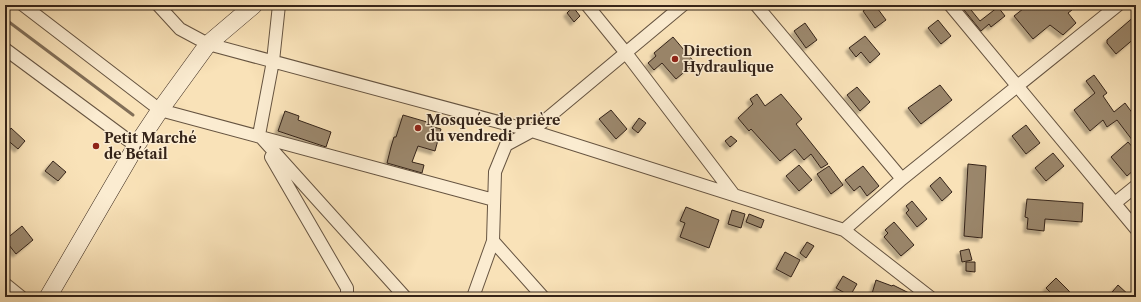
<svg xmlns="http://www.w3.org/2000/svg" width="1141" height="302" viewBox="0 0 1141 302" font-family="'Libre Caslon Text',serif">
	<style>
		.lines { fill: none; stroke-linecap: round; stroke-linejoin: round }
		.stream { stroke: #826f58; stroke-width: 3 }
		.building { fill: #9b876c; stroke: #352419; filter: url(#shadow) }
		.street-casing { stroke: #665441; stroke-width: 14 }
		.secondary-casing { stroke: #352419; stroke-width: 18 }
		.street { stroke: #fbecd1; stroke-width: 12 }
		.secondary { stroke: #fbecd1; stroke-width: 17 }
		.poi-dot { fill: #8f2418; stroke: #fbecd1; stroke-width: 1.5 }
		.labels { text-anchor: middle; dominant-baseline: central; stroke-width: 3; stroke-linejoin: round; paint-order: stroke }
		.poi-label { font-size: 14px; font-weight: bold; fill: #352419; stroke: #fbecd1; text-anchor: start }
	</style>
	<defs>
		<filter id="shadow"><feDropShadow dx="-3.5" dy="3.5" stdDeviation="1" flood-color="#0004"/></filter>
	</defs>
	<rect width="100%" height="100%" fill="#f9e2b8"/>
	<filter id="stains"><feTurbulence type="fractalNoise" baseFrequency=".005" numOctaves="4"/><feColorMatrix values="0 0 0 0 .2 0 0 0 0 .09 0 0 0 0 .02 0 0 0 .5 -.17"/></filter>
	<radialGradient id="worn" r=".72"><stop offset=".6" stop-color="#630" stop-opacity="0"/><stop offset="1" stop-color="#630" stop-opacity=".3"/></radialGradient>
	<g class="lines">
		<path class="stream" d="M5,19L133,115"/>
	</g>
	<path class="building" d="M872,5H875L886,20L875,28L863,11Z
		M960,5H967L980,21L998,7L1005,16L991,27L989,24L981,31Z
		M1028,5H1068L1072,10L1068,13L1076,23L1063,35L1050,25L1033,39L1014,16Z
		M573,7L580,16L574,22L567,13Z
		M1136,15V37L1116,54L1107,43V40Z
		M938,20L951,36L941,44L928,28Z
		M805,23L817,40L806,48L794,31Z
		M865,36L880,54L870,63L861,52L856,57L849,48Z
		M673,37L695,63L676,79L662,63L654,70L648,63L656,56L654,53Z
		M1094,75L1107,93L1103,96L1114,112L1125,103L1136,118V145L1117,120L1107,127L1103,120L1090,131L1074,110L1095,93L1086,81Z
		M940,85L952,100L921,124L908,108Z
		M857,87L870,102L860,111L847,95Z
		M757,94L765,106L781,94L802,119L796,124L828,164L821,168L811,154L804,160L795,149L780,161L751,129L749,131L738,118L753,104L750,99Z
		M611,110L627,129L616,139L599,119Z
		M285,111L299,116L298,120L331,132L326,147L278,131Z
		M403,115L427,122L426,125L441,129L435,151L418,146L412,162L424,165L422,173L387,163L391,147L394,137H396Z
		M639,118L646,123L638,133L632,128Z
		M1026,125L1040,143L1026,154L1012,136Z
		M11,128L25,141L18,149L5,138Z
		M731,136L737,141L730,147L725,141Z
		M1128,142L1136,151V168L1127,176L1111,157Z
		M1053,153L1064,166L1046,181L1035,168Z
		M53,161L66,172L58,181L45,171Z
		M968,164L986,166L982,238L964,236Z
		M799,165L812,180L799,191L786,176Z
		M829,166L843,185L831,194L817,174Z
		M863,166L879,186L867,196L860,186L854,191L845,180Z
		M940,177L952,192L942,201L930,186Z
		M1027,199L1083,203L1082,222L1045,219L1044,231L1027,229L1028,218L1025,217Z
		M912,201L927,219L917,227L906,213L909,210L906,206Z
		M686,207L719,220L709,248L680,237L685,223L680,221Z
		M732,210L745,214L741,228L728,224Z
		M749,214L764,220L761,228L746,222Z
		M894,222L914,245L901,256L884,237L888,233L885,230Z
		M22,226L33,240L16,254L5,240Z
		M807,242L814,246L806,258L800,253Z
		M969,249L972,260L962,262L960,251Z
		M785,252L800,260L791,277L776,269Z
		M966,262H975V272L966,271Z
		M843,276L857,284L850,296L836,288Z
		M1056,278L1068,290L1074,297H1055L1046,288Z
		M876,280L892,286L893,285L917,297H871Z
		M1118,285L1131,297H1108Z"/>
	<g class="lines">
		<g class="street-casing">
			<path id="street" d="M23,5L160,110L494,200
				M158,5L180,29L208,44L532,131L844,230L930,297
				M279,5L273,61L259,135L405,297
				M587,5L626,53L734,195
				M756,5L902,179
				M950,5L1136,229
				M5,49L136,146
				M271,157L347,288V297
				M1115,203L1136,186
				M844,230L902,179L1118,5
				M493,241L543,297
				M5,284L21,297
				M473,297L493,241L495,172L506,145L532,131L683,5"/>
		</g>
		<g class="secondary-casing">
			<path id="secondary" d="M48,297L136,146L160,110L208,44L254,5"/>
		</g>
		<use href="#street" class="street"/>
		<use href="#secondary" class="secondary"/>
	</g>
	<g class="poi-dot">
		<circle cx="675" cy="59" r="4"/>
		<circle cx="418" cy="128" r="4"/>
		<circle cx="96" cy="146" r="4"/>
	</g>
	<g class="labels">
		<g class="poi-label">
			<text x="683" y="51">Direction<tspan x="683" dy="16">Hydraulique</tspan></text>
			<text x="426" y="120">Mosquée de prière<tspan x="426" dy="16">du vendredi</tspan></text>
			<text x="104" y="138">Petit Marché<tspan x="104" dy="16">de Bétail</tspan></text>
		</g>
	</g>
	<rect width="1141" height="302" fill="none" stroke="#f9e2b8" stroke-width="20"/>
	<rect x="6" y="6" width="1129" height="290" fill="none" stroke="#352419" stroke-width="2"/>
	<rect x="10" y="10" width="1121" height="282" fill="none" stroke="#352419"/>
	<rect width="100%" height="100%" filter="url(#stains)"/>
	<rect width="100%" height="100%" fill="url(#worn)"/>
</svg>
